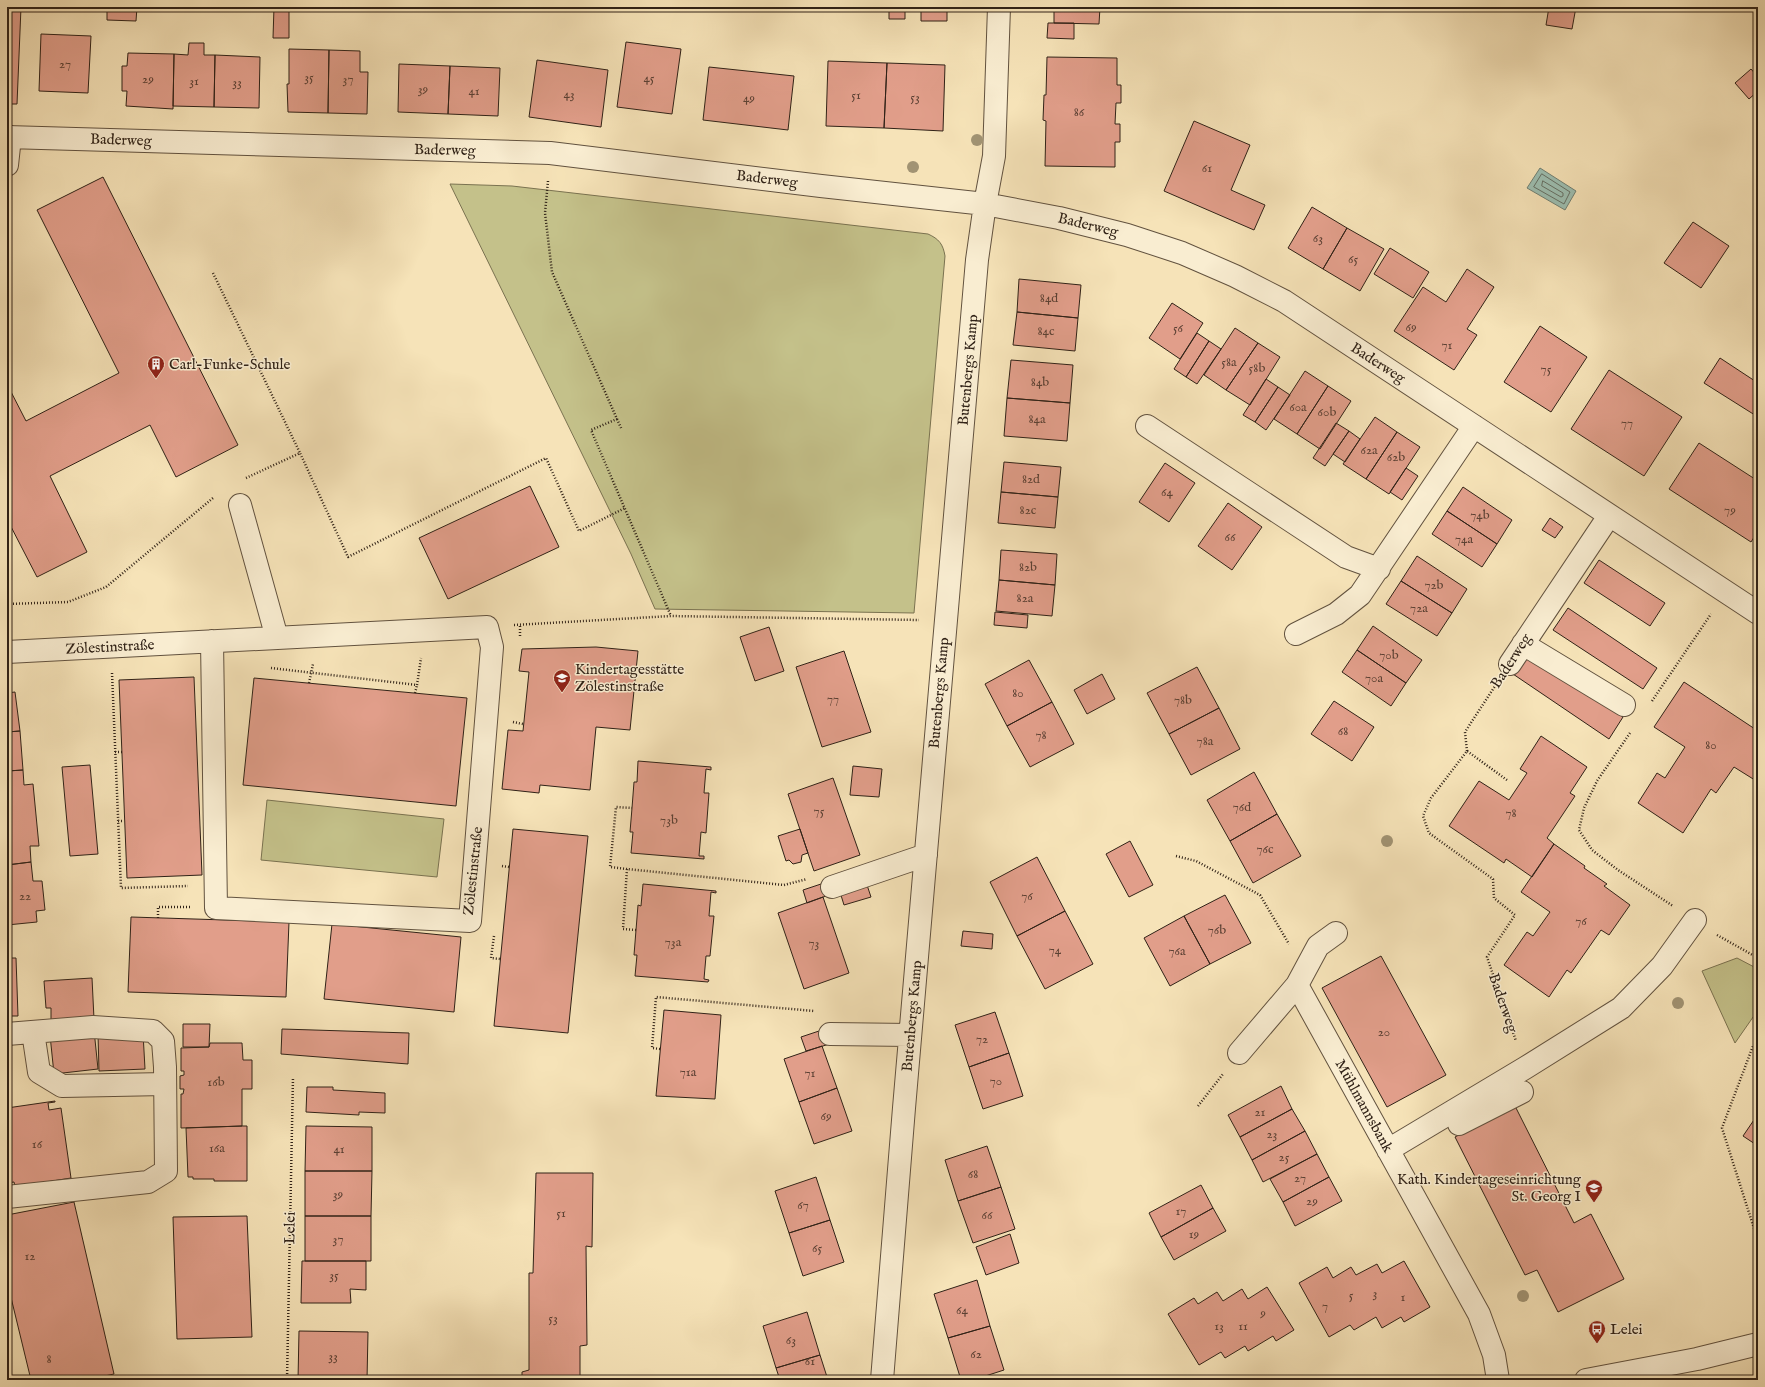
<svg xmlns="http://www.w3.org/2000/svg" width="1765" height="1387" viewBox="0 0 1765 1387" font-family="'IM FELL English',serif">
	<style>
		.green { fill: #c4c18a; stroke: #7a7250 }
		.water { fill: #9dbeb0; stroke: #718073 }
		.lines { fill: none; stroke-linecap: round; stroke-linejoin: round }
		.shore { stroke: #667064; stroke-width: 1 }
		.building { fill: #e19e8a; stroke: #302217 }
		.minor-casing { stroke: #62523f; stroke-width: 24 }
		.path { stroke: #302217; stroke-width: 2.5; stroke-dasharray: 1 2; stroke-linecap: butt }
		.minor { stroke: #f9edd1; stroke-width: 22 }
		.tree { fill: #a19373 }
		.labels { text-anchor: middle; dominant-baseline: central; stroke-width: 3; stroke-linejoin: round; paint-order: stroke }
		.number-label { font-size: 13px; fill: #5c4134 }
		.street-label { font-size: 15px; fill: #302217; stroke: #f9edd1 }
		.poi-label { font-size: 15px; fill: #302217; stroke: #f9edd1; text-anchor: start }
	</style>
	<rect width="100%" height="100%" fill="#f6e3b8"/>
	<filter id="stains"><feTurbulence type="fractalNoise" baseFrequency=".005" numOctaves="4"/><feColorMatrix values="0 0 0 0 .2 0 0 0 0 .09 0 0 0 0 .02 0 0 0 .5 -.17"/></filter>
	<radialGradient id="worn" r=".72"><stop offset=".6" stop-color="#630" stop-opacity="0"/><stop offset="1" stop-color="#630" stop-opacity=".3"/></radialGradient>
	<path class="green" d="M450,184L512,186L928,234C939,239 943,244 945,256L914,613L655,609L631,554Z
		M267,800L444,819L437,877L261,860Z
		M1737,958L1758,969V1010L1735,1043L1702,971Z"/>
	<path class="water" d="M1540,168L1576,191L1565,210L1527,188Z"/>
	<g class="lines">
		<path class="shore" d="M1542,174L1570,192L1564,204L1534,187Z
			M1543,181L1563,193V196L1561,197L1542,186Z"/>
	</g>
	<path class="building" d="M7,7H21L17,104H7Z
		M107,7H137L136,21L107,20Z
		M274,7H289V38H273Z
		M889,7H905V19H889Z
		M921,7H947V21H921Z
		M1054,7H1100L1099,24L1054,23Z
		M1549,7H1576L1572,29L1546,25Z
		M1048,23H1074V39L1047,38Z
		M41,34L91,36L88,93L39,91Z
		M626,42L681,49L672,114L617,107Z
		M189,43H204V55H215L214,107L173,106L174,54L188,55Z
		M289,49L329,50L328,113L288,112L287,84H289Z
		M329,50L360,51V72H368L367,114L328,113Z
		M128,53L174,54L173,109L126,106L127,91H122V66H127Z
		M215,55L260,57L259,108L214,107Z
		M1047,57L1117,58V85H1121V103H1116L1115,124H1120V142H1115V167L1045,166L1046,121L1043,120L1044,95H1046Z
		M537,60L608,70L601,127L529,117Z
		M828,61L887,63L884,128L826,126Z
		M887,63L945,65L943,131L884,128Z
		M399,64L450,66L448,114L398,112Z
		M450,66L500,68L498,116L448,114Z
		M709,67L794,76L788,130L703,120Z
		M1751,69L1758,77V91L1749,99L1735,83Z
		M1194,121L1250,145L1231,190L1265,205L1254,230L1164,191Z
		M103,177L238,445L176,477L150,425L50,476L87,552L37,577L7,519V386H8L26,421L119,373L37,210Z
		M1312,207L1347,228L1323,269L1288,248Z
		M1693,222L1729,246L1701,288L1664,263Z
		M1347,228L1384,249L1360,291L1323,269Z
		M1390,248L1429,272L1413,298L1374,274Z
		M1467,269L1494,287L1467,329L1477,335L1454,370L1394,331L1423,287L1446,302Z
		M1019,279L1081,285L1078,318L1017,312Z
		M1172,303L1203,323L1180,359L1149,338Z
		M1017,312L1078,318L1075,351L1013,345Z
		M1540,326L1587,357L1551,412L1504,382Z
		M1235,328L1258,343L1226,390L1204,375Z
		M1197,333L1209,341L1186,377L1174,369Z
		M1209,341L1221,349L1197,384L1186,377Z
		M1258,343L1280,357L1250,405L1226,390Z
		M1720,358L1758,383V417L1704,383Z
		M1011,360L1073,365L1070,403L1007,398Z
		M1609,370L1682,417L1644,476L1571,429Z
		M1305,371L1328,386L1297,434L1274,419Z
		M1266,379L1278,387L1255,422L1243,415Z
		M1328,386L1351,401L1320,449L1297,434Z
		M1278,387L1290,395L1266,430L1255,422Z
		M1007,398L1070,403L1067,441L1004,436Z
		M1375,417L1397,432L1366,479L1343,464Z
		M1336,423L1349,431L1325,466L1313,458Z
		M1349,431L1360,439L1345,462L1333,454Z
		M1397,432L1420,447L1389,494L1366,479Z
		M1699,443L1758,481V531L1751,542L1669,489Z
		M1004,462L1061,467L1058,497L1001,492Z
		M1165,463L1195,483L1169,522L1139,502Z
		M1406,468L1418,476L1402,500L1390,492Z
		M530,486L559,547L448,599L419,538Z
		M1463,487L1512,520L1497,544L1447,511Z
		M1001,492L1058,497L1055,528L998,523Z
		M1228,503L1262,527L1232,570L1198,546Z
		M1447,511L1497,544L1482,567L1432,534Z
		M1550,518L1563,527L1555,538L1542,530Z
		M1001,550L1057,554L1055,585L999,580Z
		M1417,556L1467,589L1452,613L1401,581Z
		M1599,560L1665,603L1650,626L1584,583Z
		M999,580L1055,585L1052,616L996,611Z
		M1401,581L1452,613L1437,636L1386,604Z
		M1568,608L1657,668L1643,689L1553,630Z
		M995,612L1028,615L1027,628L994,625Z
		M1373,626L1422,660L1406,683L1357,650Z
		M769,627L784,671L755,681L740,637Z
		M596,647L638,651L630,730L596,727L590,790L540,785L539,793L502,789L508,730L523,731L529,672L519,671L522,649Z
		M1357,650L1406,683L1391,706L1342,672Z
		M1524,650L1623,717L1609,739L1510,672Z
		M844,651L871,732L822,747L796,667Z
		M1029,660L1052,702L1007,726L985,684Z
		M1197,667L1219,708L1169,734L1147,693Z
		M1102,674L1115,699L1087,714L1074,690Z
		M194,677L202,875L127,878L119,680Z
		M254,678L467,698L456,806L243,785Z
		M1684,682L1758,731V782L1734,767L1716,793L1711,789L1683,833L1638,803L1657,773L1665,778L1685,747L1654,727Z
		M15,692L20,731L7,732V693Z
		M1334,701L1374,727L1352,761L1311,734Z
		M1052,702L1074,744L1030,767L1007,726Z
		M1219,708L1240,749L1191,775L1169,734Z
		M20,731L23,770L7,771V732Z
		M1541,736L1587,767L1570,793L1575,796L1547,838L1554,844L1532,877L1506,859L1504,863L1449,826L1479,781L1509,800L1527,773L1520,769Z
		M638,761L711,767V770L706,769L704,793H709L706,833L701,832L699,856H704V859L631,853L633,832H630L632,808L634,782H637Z
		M90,765L98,854L70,856L62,767Z
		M853,766L882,769L879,797L850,795Z
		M23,770L24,785L33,784L39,846H30L31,862L7,865V771Z
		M1254,772L1277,814L1230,841L1207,800Z
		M833,778L860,855L814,871L788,794Z
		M1277,814L1301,856L1253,883L1230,841Z
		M513,829L588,836L568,1033L494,1026Z
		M800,829L808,853L802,855L801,862L793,864L789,860L786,861L778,836Z
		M1130,841L1153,885L1129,897L1106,854Z
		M1554,844L1585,866L1584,868L1607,884L1604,886L1630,905L1609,935L1601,930L1571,973L1567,970L1549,997L1504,965L1527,932L1533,936L1550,912L1521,892Z
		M1037,857L1065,911L1017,936L990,882Z
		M31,862L33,881H42L45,910L36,911L37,922L7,925V865Z
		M830,881L834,893L807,903L803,890Z
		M643,884L716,891V893L711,892L709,916H714L710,956H706L704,979L709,980L708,982L635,976L637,955H634L638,905L641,906Z
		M867,885L871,897L844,905L840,892Z
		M1225,895L1251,943L1210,964L1184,916Z
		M823,897L849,973L804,989L778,913Z
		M1065,911L1093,964L1045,989L1017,936Z
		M1184,916L1210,964L1170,986L1144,938Z
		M131,917L289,922L286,997L128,992Z
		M332,924L461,937L454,1012L324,999Z
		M963,931L993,934L992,949L961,946Z
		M1381,956L1446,1075L1387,1107L1322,988Z
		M7,958H16L18,1016H7Z
		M92,978L94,1019L51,1022V1008H46L44,981Z
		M664,1010L721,1015L715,1099L656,1096Z
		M995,1012L1009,1053L969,1067L955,1025Z
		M183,1024H210L209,1047H183Z
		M828,1028L833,1043L806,1051L801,1037Z
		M282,1029L409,1033L408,1064L281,1054Z
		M94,1030L98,1069L54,1074L50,1035Z
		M143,1033L145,1069L99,1071L98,1034Z
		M210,1043H242L243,1060H252V1089H242V1126L181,1128V1094H183L184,1089H180V1076L184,1075V1071H181V1048L209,1047Z
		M822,1046L837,1088L799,1102L784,1059Z
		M1009,1053L1023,1096L983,1109L969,1067Z
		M7,1062L11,1093H7Z
		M1281,1086L1292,1109L1240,1137L1228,1115Z
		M307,1087H333V1090L385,1093V1113L359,1112V1115L306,1112Z
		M837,1088L852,1131L814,1144L799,1102Z
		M55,1101V1102L48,1103L49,1110L61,1108L71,1178L15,1187L14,1182L7,1183V1108Z
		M1515,1106L1574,1223L1591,1214L1624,1279L1558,1312L1537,1270L1525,1275L1455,1137Z
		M1292,1109L1305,1131L1252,1160L1240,1137Z
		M1758,1114V1146L1743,1136Z
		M242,1126H247V1181H214V1179H193V1177H188L186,1128Z
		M306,1126L372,1127V1171H305Z
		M1305,1131L1317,1154L1263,1182L1252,1160Z
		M987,1146L1001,1187L958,1201L945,1160Z
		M1317,1154L1329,1177L1283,1202L1270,1179Z
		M305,1171H372L371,1216H305Z
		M536,1173H593L592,1247L586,1246L587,1345L580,1346V1380H522V1372L529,1370V1273H533Z
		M816,1177L830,1220L789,1233L775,1191Z
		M1329,1177L1342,1201L1295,1226L1283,1202Z
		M1201,1185L1213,1208L1161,1237L1149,1213Z
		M1001,1187L1015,1229L973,1243L958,1201Z
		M74,1202L114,1374L86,1380H31L7,1281V1215Z
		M1213,1208L1226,1231L1174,1260L1161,1237Z
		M247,1216L252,1337L177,1339L173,1217Z
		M305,1216H371V1261H305Z
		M830,1220L844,1262L803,1276L789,1233Z
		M1010,1234L1019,1263L986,1275L976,1247Z
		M302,1261H366V1290L350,1289L351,1303H301Z
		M1404,1261L1430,1307L1404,1322L1401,1317L1382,1328L1376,1317L1354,1330L1350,1325L1329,1337L1299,1283L1327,1267L1333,1278L1351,1267L1356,1275L1377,1264L1382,1273Z
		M977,1280L990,1326L948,1338L934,1294Z
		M1267,1287L1294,1330L1276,1341L1273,1336L1248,1351L1245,1346L1225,1358L1221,1352L1199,1365L1168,1314L1194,1298L1198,1304L1217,1292L1223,1301L1242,1289L1248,1299Z
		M807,1312L820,1355L776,1368L763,1326Z
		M990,1326L1004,1370L973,1380H961L948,1338Z
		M299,1331L368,1332L367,1380H298Z
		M820,1355L828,1380H780L776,1368Z"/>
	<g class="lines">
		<g class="minor-casing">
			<path id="minor" d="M7,137L550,153L821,186L985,204L1059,218L1127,235L1182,253L1235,276L1284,301L1758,613
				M7,165L10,137
				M1147,426L1346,557L1379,569
				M240,505L277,638
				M1296,634L1336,614L1360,595L1474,426
				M1523,644L1624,705
				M7,652L487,627L492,647L470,921L216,908L212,641
				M1510,664L1609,516
				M832,887L926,855
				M1297,985L1479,1314L1494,1355L1498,1380
				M33,1032L39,1072L62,1086L165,1084
				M7,1034L93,1027L153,1031L163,1041L165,1067L166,1171L148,1182L7,1197
				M830,1034L910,1035
				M1239,1053L1297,985L1318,946L1336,933
				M1459,1124L1522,1092
				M1388,1150L1525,1068L1621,1008L1662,966L1695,920
				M882,1380L904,1108L977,260L985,204L994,156L999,7
				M1586,1380L1697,1359L1758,1344"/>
		</g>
		<path class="path" d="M548,181L545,213L552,272L617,419L591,430L671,616
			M213,273L300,453
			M617,419L622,430
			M246,478L300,453L348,557L546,458L579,531L625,508
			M7,604L68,602L106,587L213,498
			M514,625L671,616L919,620
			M520,636V625
			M271,668L417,685L421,658
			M112,673L121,888L188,886
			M309,683L313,664
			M415,693L417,685
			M1652,701L1711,614
			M513,722L523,724
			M1630,733L1597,781L1584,808L1579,830L1592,850L1618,870L1673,906
			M1467,751L1465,732L1495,686
			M115,752H122
			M1507,780L1467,751L1431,798L1423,816L1429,833L1493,879L1494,898L1515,915L1487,957L1516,1041
			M118,821H124
			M1176,856L1196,861L1260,895L1289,944
			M502,866L509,867
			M627,869L610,867L616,807L632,808
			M158,918V907H190
			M636,930L623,929L627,869L784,885L807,879
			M1717,935L1758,958
			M494,936L491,958L500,959
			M1758,1039L1753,1046L1722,1128L1758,1241
			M660,1049L652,1048L656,997L814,1011
			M1198,1106L1223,1074
			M287,1380L293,1077"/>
		<use href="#minor" class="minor"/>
	</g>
	<g class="tree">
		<circle cx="977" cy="140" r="6"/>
		<circle cx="913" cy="167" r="6"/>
		<circle cx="1387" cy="841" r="6"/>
		<circle cx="1678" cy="1003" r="6"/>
		<circle cx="1523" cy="1296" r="6"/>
	</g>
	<defs>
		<g id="building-pin" transform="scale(0.9)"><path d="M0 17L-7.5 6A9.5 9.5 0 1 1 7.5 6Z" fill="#8f2418" stroke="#f9edd1"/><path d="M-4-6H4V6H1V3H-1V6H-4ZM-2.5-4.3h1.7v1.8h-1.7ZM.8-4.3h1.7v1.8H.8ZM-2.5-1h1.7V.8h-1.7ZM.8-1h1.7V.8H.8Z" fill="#fff"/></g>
		<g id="school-pin" transform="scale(0.9)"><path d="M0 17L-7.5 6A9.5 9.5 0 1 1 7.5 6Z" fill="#8f2418" stroke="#f9edd1"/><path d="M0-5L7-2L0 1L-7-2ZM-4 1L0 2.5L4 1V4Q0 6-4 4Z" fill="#fff"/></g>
		<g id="bus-pin" transform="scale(0.9)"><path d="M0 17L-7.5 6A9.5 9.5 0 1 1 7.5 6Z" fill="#8f2418" stroke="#f9edd1"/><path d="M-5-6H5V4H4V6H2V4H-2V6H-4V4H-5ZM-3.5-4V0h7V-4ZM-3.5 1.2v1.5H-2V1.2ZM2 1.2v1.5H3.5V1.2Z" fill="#fff"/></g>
	</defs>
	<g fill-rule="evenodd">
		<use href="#building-pin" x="156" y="364"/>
		<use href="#school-pin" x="562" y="678"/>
		<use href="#school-pin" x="1594" y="1188"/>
		<use href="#bus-pin" x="1597" y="1329"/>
	</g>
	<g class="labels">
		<g class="number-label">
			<text x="65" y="64">27</text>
			<text x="309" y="77">35</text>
			<text x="649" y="78">45</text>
			<text x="148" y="79">29</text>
			<text x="348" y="79">37</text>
			<text x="194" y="81">31</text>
			<text x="237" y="82">33</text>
			<text x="423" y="89">39</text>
			<text x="474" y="91">41</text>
			<text x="569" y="94">43</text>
			<text x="856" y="95">51</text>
			<text x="915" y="97">53</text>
			<text x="749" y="98">49</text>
			<text x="1079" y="112">86</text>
			<text x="1207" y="168">61</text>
			<text x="1318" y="238">63</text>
			<text x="1353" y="259">65</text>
			<text x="1049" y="298">84d</text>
			<text x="1411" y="327">69</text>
			<text x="1178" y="328">56</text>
			<text x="1046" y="331">84c</text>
			<text x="1447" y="345">71</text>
			<text x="1229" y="362">58a</text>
			<text x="1257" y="368">58b</text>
			<text x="1546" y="369">75</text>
			<text x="1040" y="382">84b</text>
			<text x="1298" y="407">60a</text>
			<text x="1327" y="412">60b</text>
			<text x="1037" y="419">84a</text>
			<text x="1627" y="423">77</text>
			<text x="1369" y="450">62a</text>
			<text x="1396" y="457">62b</text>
			<text x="1031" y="479">82d</text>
			<text x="1167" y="492">64</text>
			<text x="1028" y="510">82c</text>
			<text x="1730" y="510">79</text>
			<text x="1480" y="515">74b</text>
			<text x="1230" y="537">66</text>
			<text x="1464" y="539">74a</text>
			<text x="1028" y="567">82b</text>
			<text x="1434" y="585">72b</text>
			<text x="1025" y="598">82a</text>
			<text x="1419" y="608">72a</text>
			<text x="1389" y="655">70b</text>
			<text x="1374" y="678">70a</text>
			<text x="1018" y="693">80</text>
			<text x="833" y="699">77</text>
			<text x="1183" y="700">78b</text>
			<text x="1343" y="731">68</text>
			<text x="1041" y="735">78</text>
			<text x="1205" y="741">78a</text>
			<text x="1711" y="745">80</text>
			<text x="1242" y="807">76d</text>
			<text x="819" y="811">75</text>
			<text x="1511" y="813">78</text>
			<text x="669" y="820">73b</text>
			<text x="1265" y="849">76c</text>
			<text x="25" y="896">22</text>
			<text x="1027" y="896">76</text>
			<text x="1581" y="921">76</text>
			<text x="1217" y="930">76b</text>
			<text x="673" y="942">73a</text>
			<text x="814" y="943">73</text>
			<text x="1055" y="950">74</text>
			<text x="1177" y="951">76a</text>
			<text x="1384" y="1032">20</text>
			<text x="982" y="1039">72</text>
			<text x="688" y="1072">71a</text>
			<text x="810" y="1073">71</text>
			<text x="996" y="1081">70</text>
			<text x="216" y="1082">16b</text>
			<text x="1260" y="1112">21</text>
			<text x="826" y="1116">69</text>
			<text x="1272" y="1134">23</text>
			<text x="37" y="1144">16</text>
			<text x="217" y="1148">16a</text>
			<text x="339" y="1149">41</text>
			<text x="1284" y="1157">25</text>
			<text x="973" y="1174">68</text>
			<text x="1300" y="1178">27</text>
			<text x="338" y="1194">39</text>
			<text x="1312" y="1201">29</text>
			<text x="803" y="1205">67</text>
			<text x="1181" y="1211">17</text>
			<text x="561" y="1213">51</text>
			<text x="987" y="1215">66</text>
			<text x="1194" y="1234">19</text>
			<text x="338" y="1239">37</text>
			<text x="817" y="1248">65</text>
			<text x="30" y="1256">12</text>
			<text x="334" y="1275">35</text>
			<text x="1375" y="1293">3</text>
			<text x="1351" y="1295">5</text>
			<text x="1403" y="1297">1</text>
			<text x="1325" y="1306">7</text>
			<text x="962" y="1310">64</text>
			<text x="1263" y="1313">9</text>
			<text x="553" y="1318">53</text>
			<text x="1219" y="1326">13</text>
			<text x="1243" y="1326">11</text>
			<text x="791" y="1340">63</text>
			<text x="976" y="1354">62</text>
			<text x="333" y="1356">33</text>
			<text x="49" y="1359">8</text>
			<text x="810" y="1361">61</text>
		</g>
		<g class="street-label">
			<text transform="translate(121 140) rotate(2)">Baderweg</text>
			<text transform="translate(445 150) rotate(1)">Baderweg</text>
			<text transform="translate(767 179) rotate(7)">Baderweg</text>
			<text transform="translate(1088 225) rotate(14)">Baderweg</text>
			<text transform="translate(1378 363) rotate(33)">Baderweg</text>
			<text transform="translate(968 370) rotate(-85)">Butenbergs Kamp</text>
			<text transform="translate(110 647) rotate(-3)">Zölestinstraße</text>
			<text transform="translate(1511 661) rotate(-57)">Baderweg</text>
			<text transform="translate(939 693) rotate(-85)">Butenbergs Kamp</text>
			<text transform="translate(473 871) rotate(-84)">Zölestinstraße</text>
			<text transform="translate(1503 1003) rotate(71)">Baderweg</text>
			<text transform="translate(912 1016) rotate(-85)">Butenbergs Kamp</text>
			<text transform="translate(1364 1106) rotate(61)">Mühlmannsbank</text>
			<text transform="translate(290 1228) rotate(-89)">Lelei</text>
		</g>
		<g class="poi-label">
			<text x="169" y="364">Carl-Funke-Schule</text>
			<text x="575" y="669">Kindertagesstätte<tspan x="575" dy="17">Zölestinstraße</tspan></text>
			<text x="1581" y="1179" text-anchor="end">Kath. Kindertageseinrichtung<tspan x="1581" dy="17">St. Georg I</tspan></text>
			<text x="1610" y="1329">Lelei</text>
		</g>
	</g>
	<rect width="1765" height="1387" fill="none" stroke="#f6e3b8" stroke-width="24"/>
	<rect x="8" y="8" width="1749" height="1371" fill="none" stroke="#302217" stroke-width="2"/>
	<rect x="12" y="12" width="1741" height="1363" fill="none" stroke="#302217"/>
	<rect width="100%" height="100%" filter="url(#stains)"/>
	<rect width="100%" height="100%" fill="url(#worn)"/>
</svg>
